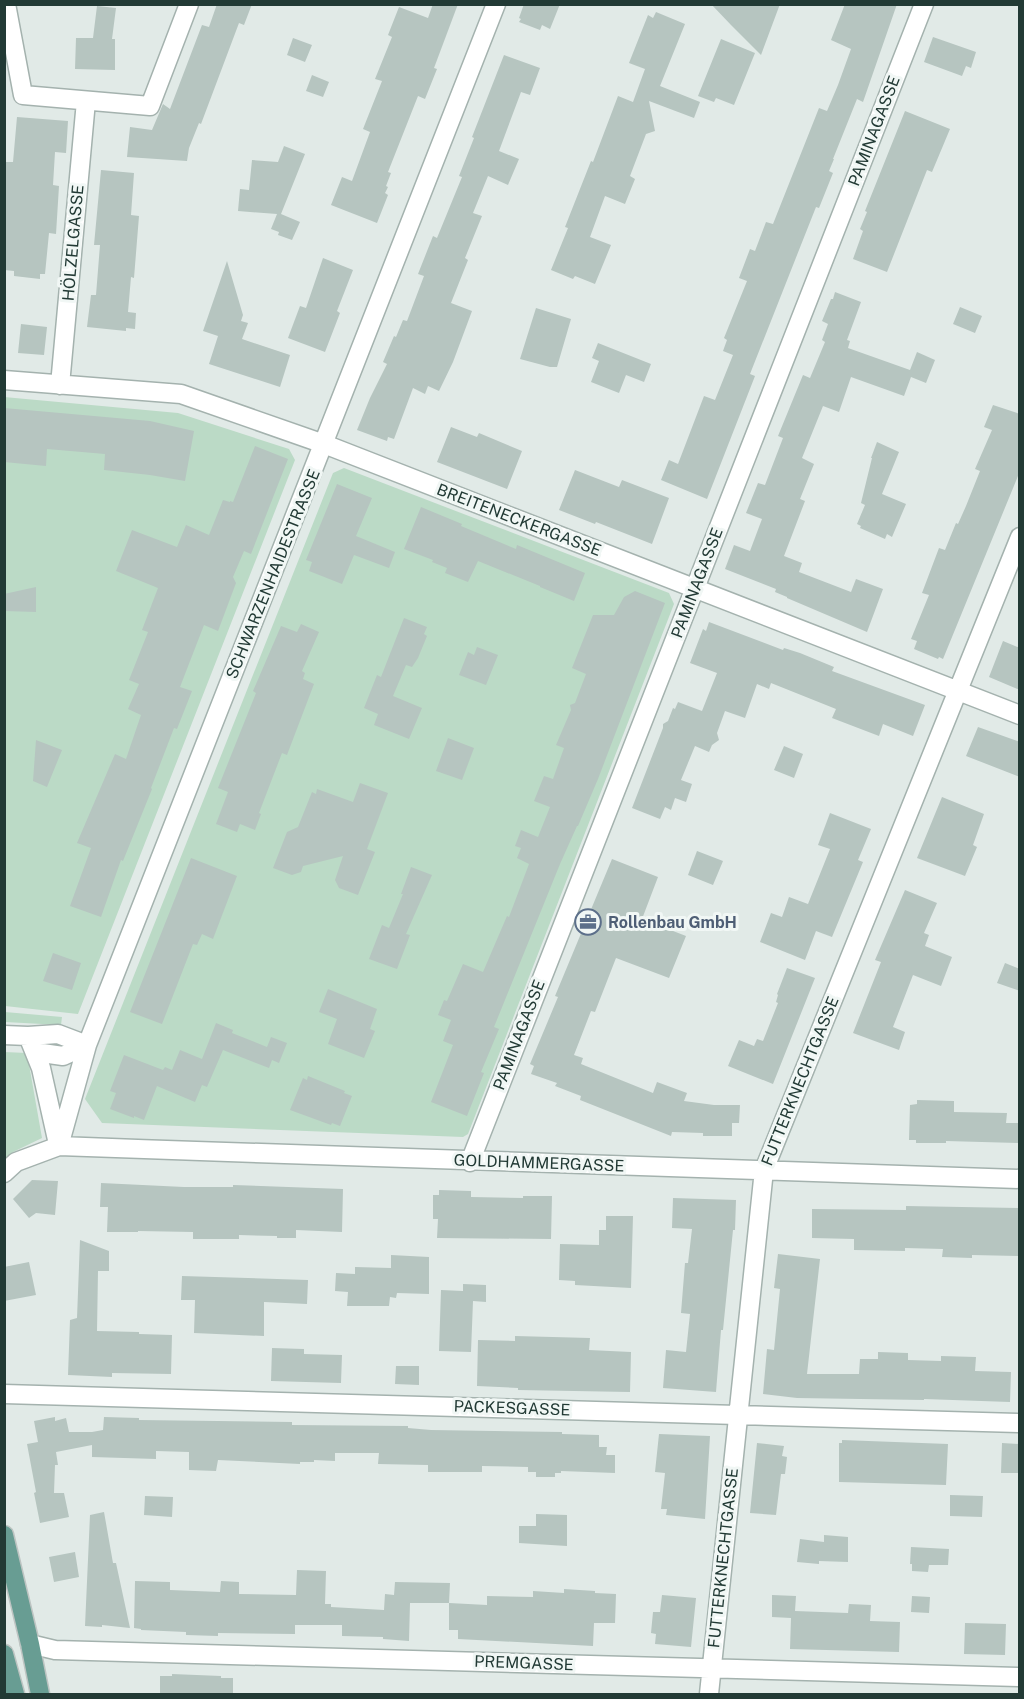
<svg xmlns="http://www.w3.org/2000/svg" width="1024" height="1699" viewBox="0 0 1024 1699" font-family="'Public Sans',sans-serif">
	<style>
		.green { fill: #bbdac6 }
		.building { fill: #b6c5c0 }
		.lines { fill: none; stroke-linecap: round; stroke-linejoin: round }
		.minor-casing { stroke: #a4b2ae; stroke-width: 21 }
		.primary-casing { stroke: #bdc4c2; stroke-width: 21 }
		.minor { stroke: #fff; stroke-width: 18 }
		.primary { stroke: #689d93; stroke-width: 18 }
		.labels { text-anchor: middle; dominant-baseline: central; stroke-width: 6; stroke-linejoin: round; paint-order: stroke }
		.street-label { font-size: 16px; fill: #223a35; stroke: #f1f7f5 }
		.service-label { font-size: 16px; font-weight: bold; fill: #4e5e75; stroke: #f1f7f5; text-anchor: start }
	</style>
	<rect width="100%" height="100%" fill="#e1eae7"/>
	<path class="green" d="M4,397L178,413L289,449L295,460L78,1014L5,1006Z
		M344,468L669,593L674,604L468,1134L463,1137L102,1123L85,1099L333,473Z
		M5,1012L62,1017L61,1025L5,1022Z
		M4,1052L27,1053L42,1138L13,1152L5,1158Z"/>
	<path class="building" d="M217,4H252L244,25L239,23L201,124L199,123L189,148L187,161L127,157L130,127L152,130L163,104L170,109L202,25L209,27Z
		M433,4H458L434,68L437,69L425,99L418,96L388,172L391,173L386,186L388,187L385,193L388,195L377,223L331,205L342,177L352,181L370,132L363,129L382,81L375,79L392,37L388,35L399,7L428,18Z
		M524,4H560L550,29L542,25L540,30L519,22L521,19L519,18Z
		M711,4H780L761,55L731,25Z
		M845,4H897L863,102L857,99L833,159H834L829,171L833,173L819,208L816,207L750,374L755,376L707,499L661,480L669,460L678,464L704,396L715,400L733,355L723,351L727,340L724,338L747,281L739,278L750,249L755,251L766,222L773,224L819,108L827,111L838,85L851,49L831,40Z
		M97,6L116,8L112,39H115V70L75,69L76,38H93Z
		M656,12L685,24L660,86L700,102L694,118L649,101L655,131L646,134L630,176L635,179L625,204L605,196L590,237L611,245L595,284L575,276L573,279L551,270L568,228L565,227L591,161L593,162L618,96L633,102L645,69L629,63L648,15L653,18Z
		M933,37L976,52L971,68L966,66L962,76L924,62Z
		M293,38L312,45L305,62L287,55Z
		M721,39L755,53L734,105L716,98L714,102L698,96Z
		M504,55L540,68L530,95L521,92L499,151L519,159L508,185L488,176L473,213L482,216L465,258L468,260L451,303L472,311L453,362L439,391L428,386L425,394L413,388L394,439L388,437L387,441L357,430L370,398L387,364L383,362L394,336L396,337L403,320L407,321L424,276L418,274L433,236L437,238L462,177L459,176L474,138L472,137Z
		M312,75L329,82L323,97L306,91Z
		M905,111L950,129L932,172L927,170L887,272L853,259L863,231L860,229L867,212L865,211Z
		M17,117L68,121L66,153L55,152L53,185L59,186L56,234L49,233L45,274H40V279L14,276V271L4,270V162H13Z
		M284,146L305,154L281,214L300,222L292,240L278,235L279,232L271,229L277,214L238,211L240,189L249,190L252,160L278,162Z
		M101,170L134,173L131,215L139,216L134,278L131,277L128,312L136,313L135,329L126,328V331L87,327L91,295H96L100,245H94Z
		M323,258L353,270L337,311L340,313L325,352L288,338L300,306L306,308Z
		M227,261L243,315L241,321L248,323L242,339L290,355L280,387L209,364L218,336L203,331Z
		M835,292L861,302L847,340L850,341L848,348L910,370L917,352L935,360L926,383L911,377L904,396L851,377L839,412L823,406L802,458L814,464L800,499L805,501L784,556L802,563L799,572L851,592L856,579L883,589L867,632L787,598V597L775,592L776,589L725,569L734,545L750,551L762,519L746,513L758,483L765,485L783,438L778,436L803,375L810,378L825,342L822,340L828,324L822,321L831,299H833Z
		M960,307L982,316L975,333L953,324Z
		M536,308L571,319L557,367H550L520,359Z
		M21,324L47,327L44,355L18,353Z
		M598,343L651,364L644,382L626,375L619,393L591,382L599,361L592,358Z
		M993,405L1020,414V471L943,659L939,657L938,659L914,649L917,641L911,639L929,595L922,593L939,548L945,550L956,523L958,524L966,506L980,471L975,469L992,430L984,427Z
		M4,408L150,421L194,431L185,481L150,475L104,470L105,454L47,449L46,466L4,462Z
		M451,427L477,437L479,433L522,451L507,489L437,462Z
		M877,442L899,452L882,494L906,504L892,537L887,534L885,539L860,528L861,526L857,524L865,505L861,503L872,458H871Z
		M255,446L288,459L251,554L244,551L233,577L236,583L218,631L204,625L180,687L192,691L177,729L174,728L151,788L152,789L123,861L121,860L101,917L70,906L91,848L77,843L115,754L126,759L141,715L128,709L139,684L129,680L148,632L142,630L158,588L116,571L132,530L177,547L186,525L209,535L223,500L230,502V501L233,502Z
		M575,470L619,487L622,480L669,498L652,544L596,522L595,524L559,510Z
		M337,484L372,498L356,536L395,552L389,568L354,555L342,584L309,571L312,562L306,560Z
		M421,507L462,524L461,526L516,549L517,545L585,573L574,601L540,587V586L478,561L468,582L445,573L447,568L432,562L433,560L404,549Z
		M36,587V612L4,611V594Z
		M635,591L665,603L598,779L578,826H577L560,864L494,1027L499,1029L481,1072L484,1073L467,1116L431,1102L453,1045L443,1041L451,1020L438,1015L444,1000L447,1001L463,964L483,972L507,916L509,917L529,864L517,858L521,848L515,846L521,830L538,837L550,807L534,801L544,776L553,779L564,748L556,745L571,710L570,705L575,703L586,674L572,668L593,615H614L624,597Z
		M404,618L427,627L424,634L427,636L418,658L412,667L406,665L393,696L422,708L409,739L374,725L378,714L364,708L377,675L381,677Z
		M709,622L783,650L784,648L800,653L834,667L832,671L925,705L913,736L883,724L879,736L832,718L836,709L771,683L769,689L757,684L745,718L725,711L717,733L719,740L712,745L709,752L695,746L681,780L692,784L686,802L675,798L671,810L665,807L660,819L632,808L663,728V724L668,721L673,708L675,709L678,702L702,711L717,673L690,663L703,629L706,631Z
		M301,624L319,632L302,671L305,673L303,679L314,684L287,755L282,753L259,813L261,814L255,830L240,824L237,832L216,824L228,792L218,788L256,693L253,691L281,626L297,632Z
		M1003,641L1020,648V690L989,677Z
		M477,647L498,655L486,685L459,675L468,652L474,655Z
		M978,727L1020,742V777L966,756Z
		M448,738L474,748L462,780L436,771Z
		M36,740L62,750L47,787L33,781Z
		M784,746L803,754L794,778L774,770Z
		M360,783L388,793L367,849L375,852L358,895L339,888L335,880L343,856L303,866L301,872L292,875L273,868L287,832L298,827L312,792L316,794L317,789L353,802Z
		M942,797L984,814L973,845L977,847L965,876L917,858Z
		M830,813L871,829L858,860L863,862L832,937L816,931L805,960L760,942L771,913L782,917L789,897L808,904L830,849L818,845Z
		M697,851L723,861L713,885L688,875Z
		M191,858L237,876L213,939L202,934L197,945L193,944L162,1024L130,1012Z
		M612,859L658,877L642,919L686,936L669,978L616,958L595,1012L591,1011L574,1055L583,1058L581,1064L653,1093L657,1082L687,1093L684,1101L714,1105H740L739,1123H732V1136H703V1133L672,1132L671,1136L580,1100L581,1096L555,1086L557,1083L531,1074L534,1066L530,1064L558,997L555,996Z
		M411,867L432,875L406,934L410,935L397,969L369,959L382,925L389,928L403,894H401Z
		M905,890L937,903L924,933L929,935L925,946L952,957L941,986L913,975L893,1027L905,1032L899,1050L853,1033L881,962L875,960Z
		M53,953L81,963L72,990L43,981Z
		M1005,963L1020,969V991L997,983Z
		M787,968L815,978L773,1084L728,1066L739,1040L754,1046L757,1039L763,1041L778,1003L776,1002L778,995L777,994Z
		M328,989L377,1009L370,1029L375,1031L364,1058L328,1044L337,1019L319,1012Z
		M216,1023L233,1030L232,1033L267,1047L271,1037L287,1043L279,1063L272,1060L269,1068L223,1050L207,1087L202,1085L195,1102L157,1086L144,1120L134,1116V1118L110,1109L116,1093L110,1091L124,1055L163,1070L165,1067L172,1070L180,1050L202,1059Z
		M308,1076L345,1091L344,1093L352,1096L340,1126L332,1123L331,1125L290,1110L303,1078L307,1080Z
		M917,1100L954,1101V1112L1007,1113L1006,1123H1020V1143L946,1141V1143H916V1140H909L910,1105L917,1104Z
		M32,1180L58,1181L55,1215L36,1213L29,1218L13,1199Z
		M101,1183L184,1187H233V1185L343,1189L342,1232L296,1230V1238H277V1236L239,1235V1239H193V1232L138,1231V1232H107L108,1207H100Z
		M439,1190L471,1191V1197L523,1198V1196H552L551,1239L437,1238L438,1219H433V1195H439Z
		M673,1198L736,1200L735,1230H733L723,1330H721L716,1392L663,1388L666,1350L686,1352L690,1314L681,1313L685,1263H688L692,1229L672,1228Z
		M906,1206L1020,1208V1256L972,1255V1258L942,1257L943,1249L905,1248V1251L854,1250V1239L812,1238V1209L906,1210Z
		M606,1216H633L631,1288L575,1285V1281L559,1280L560,1244L599,1245V1230H606Z
		M80,1240L109,1251V1271H98L97,1331L139,1332V1334L172,1335L171,1374L112,1373V1377L68,1375L70,1320L77,1318Z
		M778,1254L820,1259L807,1374H859L860,1359H878V1352L908,1353V1360L941,1361V1356L976,1357L975,1371L1011,1372L1010,1402L924,1399V1400L797,1398L763,1394L767,1349L774,1350L780,1289L774,1288Z
		M391,1255L429,1257V1294L397,1293L396,1298L390,1297L389,1306H347L348,1292L335,1291L336,1273L355,1274V1267L391,1268Z
		M29,1262L36,1295L4,1301V1267Z
		M182,1276L308,1280L307,1304L264,1302V1336L194,1333L195,1300H181Z
		M463,1284L486,1285V1302L473,1301L471,1352L439,1351L441,1290L463,1291Z
		M515,1336L590,1338L589,1350L631,1352L630,1392L518,1390V1388L477,1386L478,1340L515,1341Z
		M272,1348L304,1349V1354L342,1355L341,1383L271,1381Z
		M396,1366H419V1385L395,1384Z
		M55,1417V1421L66,1418L69,1432H92L103,1430L104,1417L139,1418V1420L292,1422V1425L408,1426V1428L431,1430L562,1432V1434L599,1435V1447H607L606,1455H615V1473L561,1471V1473H555V1477H536V1472H528V1467L482,1466V1472H428V1465L378,1464L379,1453H335V1461L314,1460V1462H300V1464L218,1460L216,1471L189,1470V1452L156,1451V1459L92,1457V1445L56,1452L58,1465H55L54,1493H64L69,1517L40,1523L34,1493L36,1492L27,1444L38,1442L34,1421Z
		M659,1434L710,1436L705,1519L666,1515L667,1509H661L665,1473L655,1472Z
		M842,1440L948,1444L946,1485L839,1482V1443H842Z
		M757,1443L784,1446L782,1456L787,1457L785,1474H781L776,1515L750,1513Z
		M1002,1443L1020,1444V1473H1001Z
		M950,1495L983,1496L982,1517L950,1516Z
		M145,1496L173,1497L172,1517L144,1515Z
		M104,1512L113,1563H116L130,1628L102,1625V1627L85,1626L90,1515Z
		M536,1514L567,1515V1546L519,1543V1526H536Z
		M824,1535L848,1537V1562L819,1561V1564L797,1562L800,1539L824,1542Z
		M911,1547L949,1549L948,1565H929L928,1572L912,1571V1564H910Z
		M75,1552L79,1577L54,1582L49,1557Z
		M297,1570L326,1571L325,1604H331V1607L384,1610L385,1594L394,1595L395,1582L450,1583L449,1603L487,1605V1596L533,1597V1591L564,1593V1589L595,1591V1593L616,1594L615,1623H594L593,1646L458,1639V1630H449V1603H410L409,1641L383,1639V1637L342,1636V1625H295V1634L218,1633V1636L186,1635V1632L141,1630V1629L134,1628L135,1581L170,1582V1590L220,1592L221,1581L239,1582V1594L296,1595Z
		M662,1595L696,1598L691,1647L655,1644L656,1634L651,1633L653,1612H660Z
		M772,1595L796,1596L795,1611L848,1613L849,1604L871,1605L870,1621L900,1622L899,1652L790,1649L791,1618L772,1617Z
		M912,1596L930,1597L929,1613L911,1612Z
		M965,1623L1006,1624L1005,1655L964,1654Z
		M172,1674L221,1676V1678H233V1695H160V1676H172Z"/>
	<g class="lines">
		<g class="minor-casing">
			<path id="minor" d="M6,4L23,95L150,106L189,4
				M4,380L181,394L324,444L1020,715
				M60,385L86,101
				M4,1035L28,1036L58,1034L87,1045
				M28,1036L41,1068L58,1144
				M35,1052L63,1056L87,1045
				M59,1146L87,1045L496,4
				M470,1162L924,4
				M4,1173L16,1162L59,1146C379,1158 699,1167 1020,1179
				M4,1394L1020,1423
				M30,1644L55,1650L1020,1677
				M709,1694L764,1170L1020,537"/>
		</g>
		<g class="primary-casing">
			<path id="primary" d="M4,1535L30,1644L40,1694
				M4,1654L15,1694"/>
		</g>
		<use href="#minor" class="minor"/>
		<use href="#primary" class="primary"/>
	</g>
	<defs>
		<g id="office-ring" transform="scale(1.35)"><circle r="9.5" fill="#f1f7f5" stroke="#5c6f8a" stroke-width="1.5"/><path d="M-6-3h4V-5.5h4V-3h4V5H-6ZM-1-4.5V-3h2v-1.5ZM-6 0V1H6V0Z" fill="#5c6f8a"/></g>
	</defs>
	<g fill-rule="evenodd">
		<use href="#office-ring" x="588" y="922"/>
	</g>
	<g class="labels">
		<g class="street-label">
			<text transform="translate(874 131) rotate(-69)">PAMINAGASSE</text>
			<text transform="translate(73 243) rotate(-85)">HÖLZELGASSE</text>
			<text transform="translate(519 520) rotate(21)">BREITENECKERGASSE</text>
			<text transform="translate(273 574) rotate(-68)">SCHWARZENHAIDESTRASSE</text>
			<text transform="translate(697 583) rotate(-69)">PAMINAGASSE</text>
			<text transform="translate(519 1035) rotate(-69)">PAMINAGASSE</text>
			<text transform="translate(800 1081) rotate(-68)">FUTTERKNECHTGASSE</text>
			<text transform="translate(539 1163) rotate(2)">GOLDHAMMERGASSE</text>
			<text transform="translate(512 1408) rotate(2)">PACKESGASSE</text>
			<text transform="translate(723 1558) rotate(-84)">FUTTERKNECHTGASSE</text>
			<text transform="translate(524 1663) rotate(2)">PREMGASSE</text>
		</g>
		<g class="service-label">
			<text x="608" y="922">Rollenbau GmbH</text>
		</g>
	</g>
	<rect width="1024" height="1699" fill="none" stroke="#223a35" stroke-width="12"/>
</svg>
